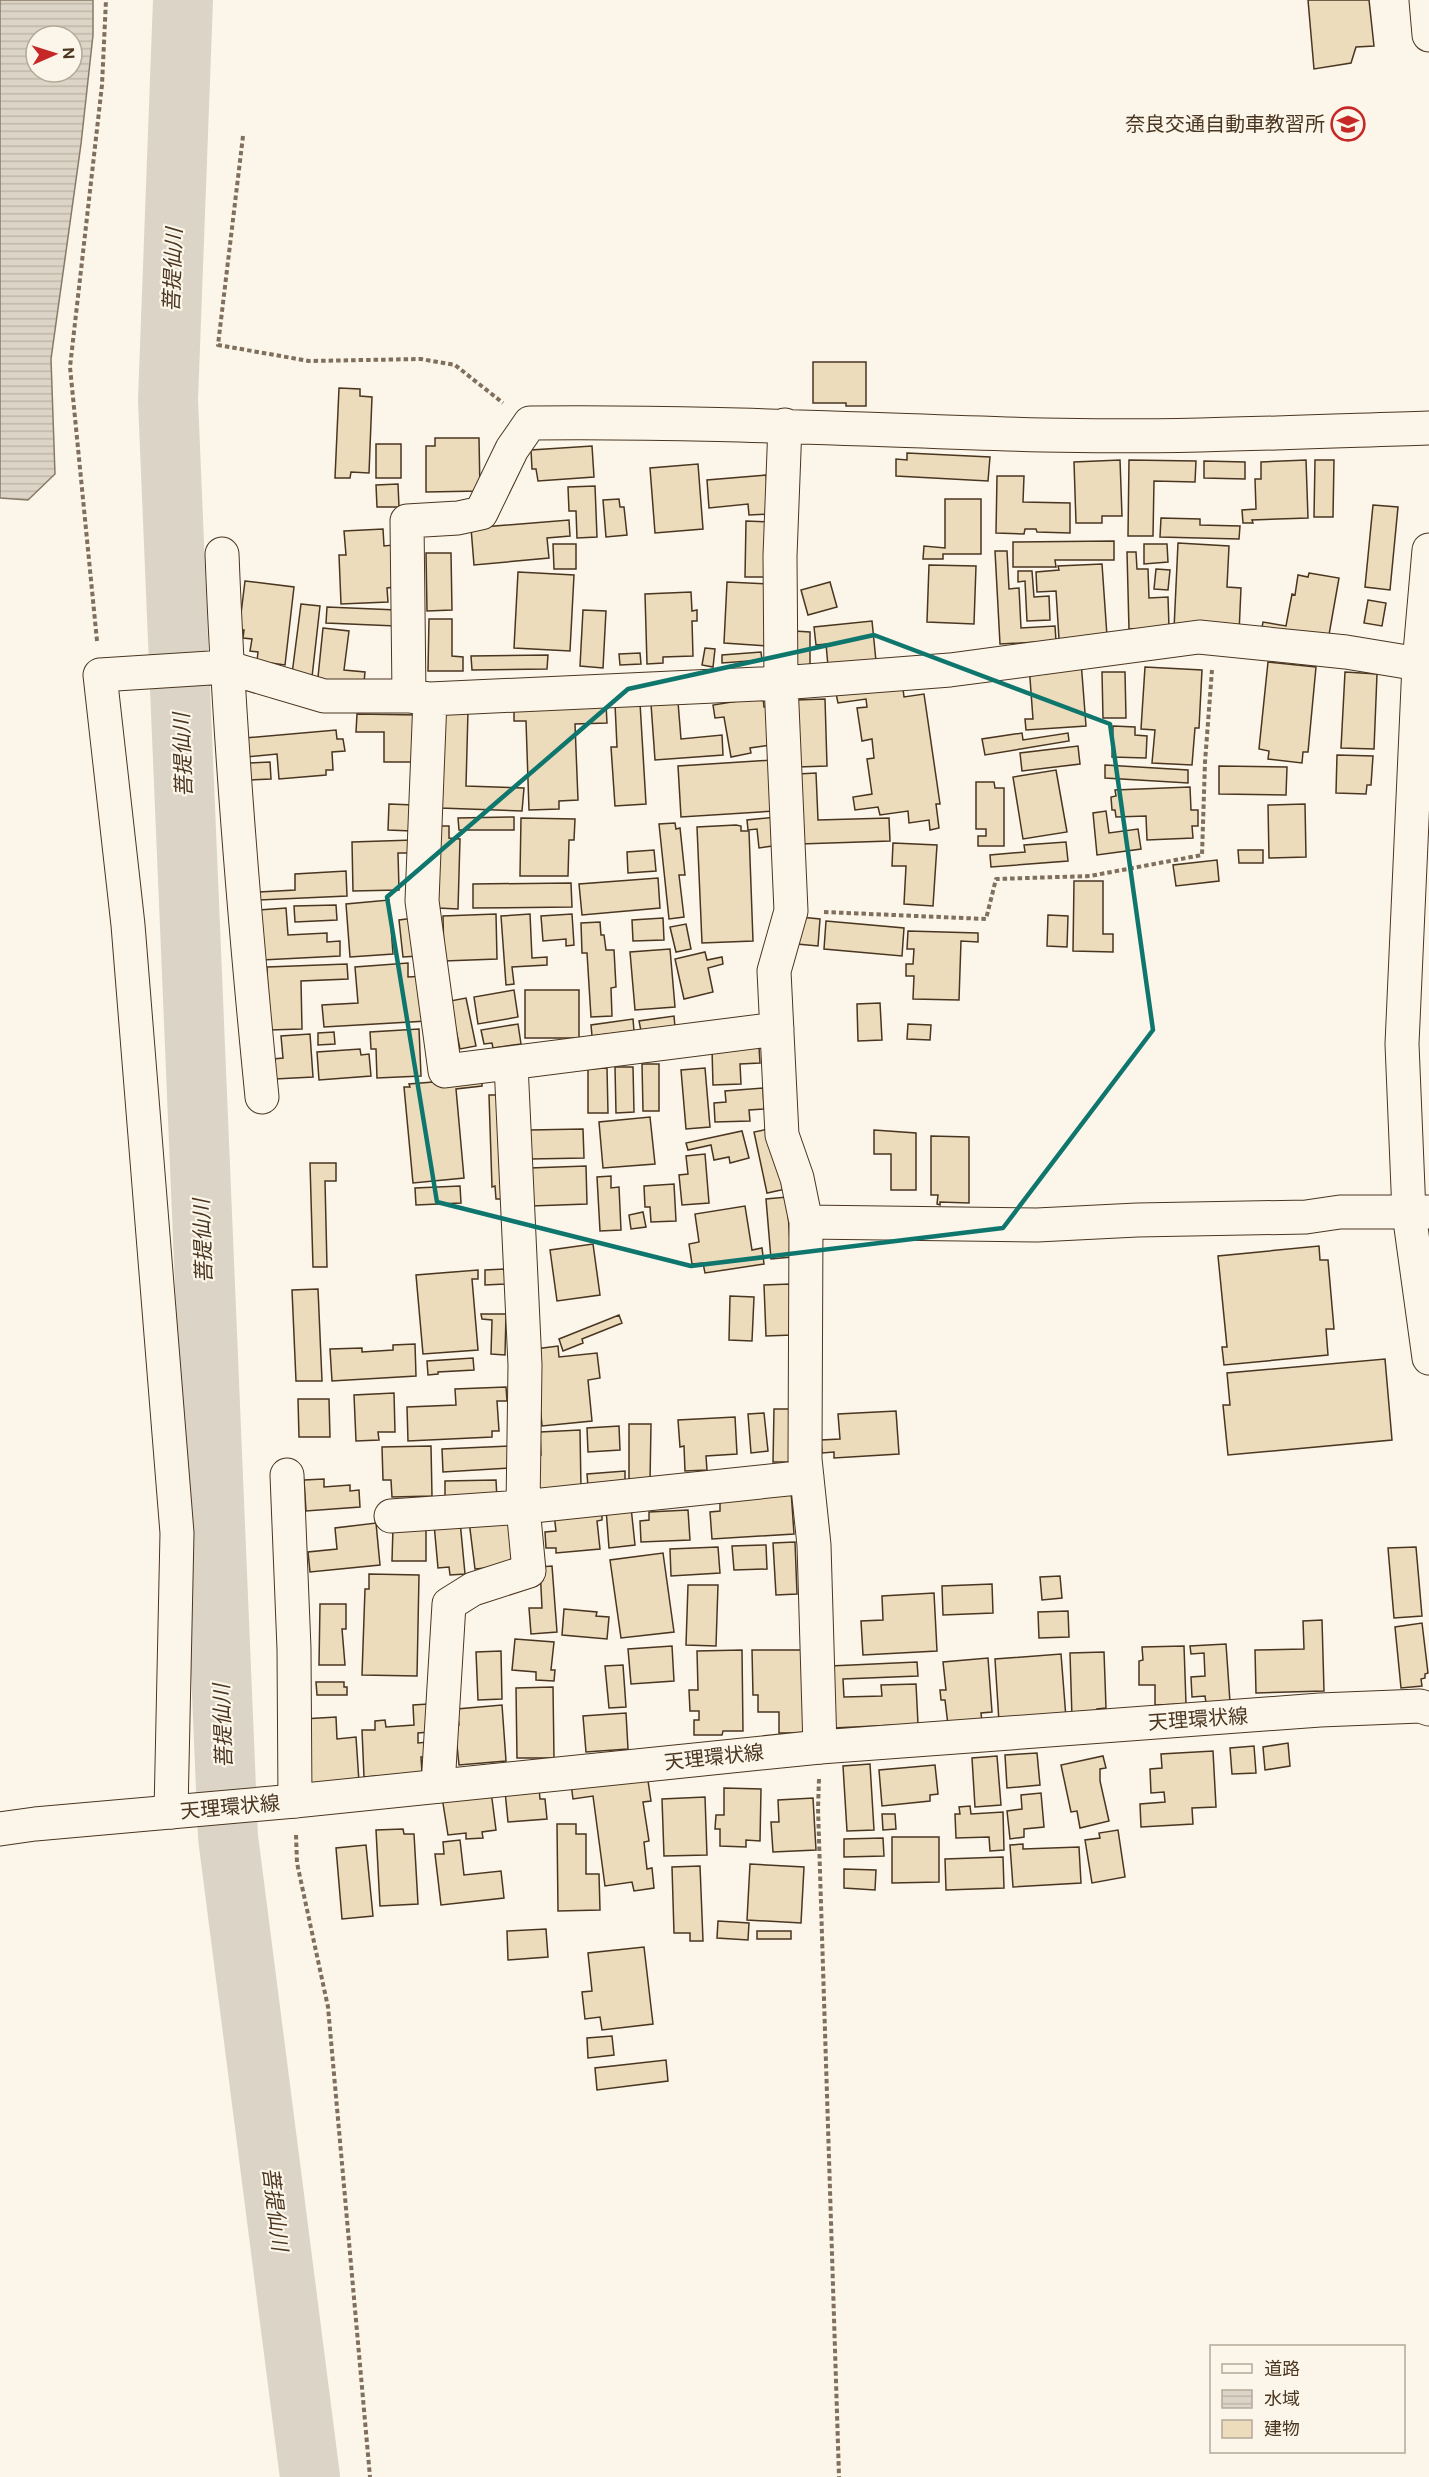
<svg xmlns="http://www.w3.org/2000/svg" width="1429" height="2477" viewBox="0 0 1429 2477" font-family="'DM Sans','Noto Sans JP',sans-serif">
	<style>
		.water { fill: url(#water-rules); stroke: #887966; stroke-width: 1.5; fill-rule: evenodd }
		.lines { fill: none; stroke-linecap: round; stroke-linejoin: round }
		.river { stroke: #dcd4c6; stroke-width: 60 }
		.building { fill: #ecdcbc; stroke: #4a3520; stroke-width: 1.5 }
		.minor-casing { stroke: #4a3520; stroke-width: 35 }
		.major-casing { stroke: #4a3520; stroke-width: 35 }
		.path { stroke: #7f6f5c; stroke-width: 4; stroke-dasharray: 4.5 3; stroke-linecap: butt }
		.minor { stroke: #fbf6e9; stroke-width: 33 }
		.major { stroke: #fbf6e9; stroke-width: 33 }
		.marked { fill: none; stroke: #0f766e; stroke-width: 4.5; stroke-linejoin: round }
		.labels { text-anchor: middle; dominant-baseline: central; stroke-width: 4.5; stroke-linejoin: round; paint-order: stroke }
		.poi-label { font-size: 20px; fill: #4a3520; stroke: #fbf6e9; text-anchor: end }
		.street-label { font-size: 20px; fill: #4a3520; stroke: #fbf6e9 }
		.water-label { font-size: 21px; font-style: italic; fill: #4a3520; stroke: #fbf6e9 }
	</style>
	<defs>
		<pattern id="water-rules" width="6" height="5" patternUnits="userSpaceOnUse" patternTransform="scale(1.5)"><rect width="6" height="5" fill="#dcd4c6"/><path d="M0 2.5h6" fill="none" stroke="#beb7aa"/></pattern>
	</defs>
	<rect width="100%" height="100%" fill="#fbf6e9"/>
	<path class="water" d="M0,0H93V35L81,144L51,359L55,474L28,500L0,498ZM36,36H72V72H36Z"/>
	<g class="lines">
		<path class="river" d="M183,0L168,400L228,1837L310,2477"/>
	</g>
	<path class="building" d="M1308,0H1369L1374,46L1356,47L1351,63L1314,69Z
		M813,362H866V406H846V403H813Z
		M339,388L360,389V396L372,397L369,473L351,472L350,478H335Z
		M435,438H479L480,491L426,492V446H435Z
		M376,444H401V478H376Z
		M592,446L594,477L538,481L536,469H532L531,450Z
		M907,453L990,457L988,481L896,476V459L907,460Z
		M1120,460L1122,516H1102V523H1076L1074,462Z
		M1129,460L1196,461L1195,482L1154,481L1153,536H1128Z
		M1306,460L1308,518L1252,520L1253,523H1243L1242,510L1256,509L1255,479H1261V462Z
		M1315,460H1334L1333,517H1314Z
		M1204,461L1245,462V479L1204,478Z
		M698,464L703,529L655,533L650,468Z
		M766,475L770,514L749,515L748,504L709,508L707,480Z
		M997,476H1024L1023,502L1070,503V533L1037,532L1036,529H1025L1024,534L996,533Z
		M398,484L399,507H377L376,485Z
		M595,486L597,537L577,538L576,511H569L568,487Z
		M619,499L620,507H624L627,535L606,537L603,500Z
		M945,499H981V554H943V559H923L924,546L945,548Z
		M1373,505L1398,507L1390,590L1365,587Z
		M1161,518L1200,519V525L1240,526L1239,539L1160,537Z
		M569,520L570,536L547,538L549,558L474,565L471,528Z
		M746,521L773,522L772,577H745Z
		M383,529L384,546L393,545L395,587L387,588L388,602L341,604L339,555H346L344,531Z
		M1114,541V560H1055L1056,567H1013V542Z
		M1178,543L1229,546L1227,587L1241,588L1239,633L1174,629Z
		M553,544H576V569H554Z
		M1144,544H1167L1168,562L1144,564Z
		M995,551H1007L1009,589L1019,588L1021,628L1055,626L1056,641L1000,644Z
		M1127,552H1136L1137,569H1148L1149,598L1168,597L1169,628L1129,629Z
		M426,553H451L452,610L427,611Z
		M1102,564L1107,636L1059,639L1056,591L1037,592L1036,572L1059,570L1058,566Z
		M929,565L976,566L974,624L927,622Z
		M1156,569L1170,570L1168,590L1154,589Z
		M1018,571H1032L1034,597L1049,596L1050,620L1027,621L1025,581L1018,582Z
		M518,572L574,575L570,651L514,648Z
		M1309,573L1339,578L1327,646L1261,633L1263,622L1286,626L1292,594L1295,595L1298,575L1308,577Z
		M245,581L294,587L285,665L257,661L258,652L250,651L252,639L243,638L244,630H239Z
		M727,582L769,584L766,646L724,643Z
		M830,582L837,607L808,615L801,590Z
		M691,592L692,611L697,610V621H692L693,656L663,657V663L647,664L645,594Z
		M1368,600L1386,603L1382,626L1364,623Z
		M301,604L320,606L312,677L292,674Z
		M327,607L397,610L396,626L326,623Z
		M583,610L606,611L603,668L580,666Z
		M429,619H452V656L463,657V671H428Z
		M872,621L876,661L828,666L826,644L816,645L814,627Z
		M323,628L349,631L344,670L365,672L363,692L317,687Z
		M794,631L810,632V671H794Z
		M705,648L715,649L713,667L702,665Z
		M761,652L762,660L722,663V655Z
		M640,653L641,664L620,665L619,654Z
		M548,655L547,669L472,670L471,656Z
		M1081,661L1086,726L1026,730L1025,719H1033L1029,665Z
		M1268,662L1316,667L1308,752H1303L1302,763L1268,759L1269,751L1259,749Z
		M1145,667L1202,670L1199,728H1195L1192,765L1152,763L1155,730L1141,729Z
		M1102,672H1125L1126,718H1103Z
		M1345,672L1377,674L1374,749L1341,748Z
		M835,689H903L904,697L924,694L940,804H936L939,828L930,830L929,820L909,823L908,811L880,815L878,807L855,810L853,797L872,794L867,759L874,758L872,739L862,741L857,708L867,707L866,699L838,703Z
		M763,697L764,707L772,706L771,745L750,748L751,753L731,757L724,717L715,718L713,705Z
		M825,699L827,766L798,767L796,700Z
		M678,702L681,739L722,735L723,755L655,760L651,704Z
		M640,703L646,804L615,806L611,747H617L615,704Z
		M606,704L607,723L575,724L578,800L559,801V809L529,810L526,721H514V708Z
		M442,710L468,711L466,786L524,788L522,811L440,808Z
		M357,714L418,715L417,762H384V732H356Z
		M1113,726L1135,727V735L1147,736L1146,758L1112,757Z
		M336,730L337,739H343L345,751L332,752L333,770H326V775L279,779L277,754L247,757L245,738Z
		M1022,733L1023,740L1068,733L1069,741L985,755L982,739Z
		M1078,746L1080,764L1022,771L1020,753Z
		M1337,755L1373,756L1371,785H1367L1366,794L1336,793Z
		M772,760L775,811L681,817L678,766Z
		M270,762L271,779L249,780L248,763Z
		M1105,765L1188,770V783L1105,778Z
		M1219,766L1287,767L1286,795L1219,794Z
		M1056,770L1067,832L1023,839L1013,777Z
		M816,773L818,820L889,818L890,841L800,844L798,774Z
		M976,782H994L995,788H1004V846H978V836H986V829H976Z
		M1190,787L1191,810H1198V826H1192L1193,838L1147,840L1146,816L1116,817L1115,810H1112L1111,797L1116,796L1115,790Z
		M389,804L414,805L412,831L388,830Z
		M1305,804L1306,857L1269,858L1268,805Z
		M1106,811L1109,833L1138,829L1141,849L1097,855L1093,813Z
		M514,817V830H459L458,818Z
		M776,817L779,845L759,848L757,829L748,830L747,820Z
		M521,818L575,819L574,840H569L568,876H520Z
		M675,823L676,829L680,828L685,875H679L684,917L669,919L659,824Z
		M736,825L741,826V831H749L753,941L702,943L697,827Z
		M440,826H449V838L460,839L458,909L438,908Z
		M413,840L414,853H398L399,890L353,891L352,842Z
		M1066,842L1068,861L991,867L990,855L1025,852L1024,845Z
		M893,843L937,845L933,906L904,904L906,866H892Z
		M654,850L656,871L628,873L627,852Z
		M1238,850H1263V863H1239Z
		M1217,860L1219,881L1176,886L1173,865Z
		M346,871L347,896L259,900V892L295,890V874Z
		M658,878L660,908L582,915L579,884Z
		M1074,881H1103V934H1113V952L1073,951Z
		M571,883L572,907L473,908V884Z
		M389,900L393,954L350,957L346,904Z
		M336,905L337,920L295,922L294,906Z
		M286,908L288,935L327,933V942L340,941V956L262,960L259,910Z
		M496,914L497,959L444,961L443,916Z
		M530,914L532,958L547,957V965L512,967L514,984L506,985L501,916Z
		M572,914L574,945L566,946V939L543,941L541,916Z
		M1048,915L1068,916L1067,947L1047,946Z
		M800,917L820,919L818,946L797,944Z
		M414,918L418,956L403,957L399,920Z
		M663,918L664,940L633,941L632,920Z
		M826,921L904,928L902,956L824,949Z
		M600,922L601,935H604L606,950H614L616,987L611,988L612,1016L591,1017L587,953H582L581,923Z
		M686,924L691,949L676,952L670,927Z
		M908,931L978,933V942L961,941L959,1000L913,999L914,976H906V964H913L914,949H907Z
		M670,949L675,1007L635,1010L630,952Z
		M705,952L707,960L722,957L723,964L708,968L713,992L684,999L675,959Z
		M408,963V977L425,976L427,1021L324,1027L322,1005L358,1003L355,967Z
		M347,964L348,979L301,981L302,1029L269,1030L267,967Z
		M514,990L518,1017L478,1024L474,997Z
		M525,990H579V1038H525Z
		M466,998L476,1046L460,1049L450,1001Z
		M880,1003L882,1040L858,1041L857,1004Z
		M674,1016L675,1027L641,1031L639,1021Z
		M633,1019L634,1031L592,1036L591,1025Z
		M518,1024L521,1044L493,1048L492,1043L484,1044L481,1030Z
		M908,1024L931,1025L930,1040L907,1039Z
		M419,1029L421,1076L377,1078L376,1049H371L370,1032Z
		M334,1032L335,1044L318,1045V1033Z
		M310,1034L313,1077L275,1079L273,1059L283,1058L281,1036Z
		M759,1047L760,1063L740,1064L741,1084L713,1085L712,1049Z
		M360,1049L361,1055L369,1054L371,1076L319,1080L317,1052Z
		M642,1064H659V1111H643Z
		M615,1067H633L634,1112L616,1113Z
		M607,1068L608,1113H588V1069Z
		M705,1068L710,1127L686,1129L681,1070Z
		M482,1078V1086L456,1089L464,1178L413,1183L404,1087H410L409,1084Z
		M763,1088L764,1109L749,1110L750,1121L715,1122L714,1103L726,1102L725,1091Z
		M489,1095H502L506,1199H496L495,1186L492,1187Z
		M650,1117L655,1164L603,1168L599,1122Z
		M773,1128L786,1189L767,1193L754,1132Z
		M583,1129L584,1158L531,1159L530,1130Z
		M874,1130L916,1133V1190H891V1154H874Z
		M742,1131L749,1158L730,1163L729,1157L714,1160L711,1145L688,1150L686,1143Z
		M931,1136L969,1137V1203L940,1202V1205L937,1204L938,1195H931Z
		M705,1154L709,1203L682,1205L679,1175L688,1174L686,1156Z
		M310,1163H336V1181H325L327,1267H313Z
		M586,1166L587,1204L531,1206L530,1168Z
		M611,1176V1188L619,1187L621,1230L600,1231L597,1177Z
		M674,1184L676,1221L651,1222L650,1207H645L644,1186Z
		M460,1186L461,1203L416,1205L415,1188Z
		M787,1197L791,1257L771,1259L766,1199Z
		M745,1206L752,1250L762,1248L764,1264L705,1273L703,1263L692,1264L689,1244L699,1242L695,1214Z
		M643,1212L646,1227L631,1229L629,1215Z
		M593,1244L600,1295L557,1301L550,1250Z
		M1319,1246L1320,1260H1328L1334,1329H1326L1328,1355L1224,1365L1222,1347H1227L1218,1256Z
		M505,1269V1284L485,1285V1270Z
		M478,1270V1279H472L478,1350L423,1354L416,1275Z
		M790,1284L792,1335L766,1336L764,1285Z
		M318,1289L322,1381H296L292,1290Z
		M730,1296L754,1297L752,1341L729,1340Z
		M481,1314H506L505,1355L491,1354L492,1320L482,1319Z
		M619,1315L622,1323L582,1339L583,1343L563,1351L559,1339Z
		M415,1344L416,1376L332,1381L330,1349L362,1348V1352L393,1350V1345Z
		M558,1346L559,1357L597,1353L600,1378L588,1380L592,1421L542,1426L535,1349Z
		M473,1358L474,1370L438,1372V1374L428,1375L427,1361Z
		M1385,1359L1392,1440L1228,1455L1223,1405H1230L1227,1373Z
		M506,1387L507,1401H497L499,1431H492V1437L408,1441L407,1407L456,1405L455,1389Z
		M394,1393L395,1432H378L379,1440L356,1441L354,1395Z
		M298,1399H329L330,1437H299Z
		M774,1409H791L790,1462H773Z
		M896,1411L899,1454L834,1458V1452L822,1453L821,1440L840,1439L838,1414Z
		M764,1413L768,1451L751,1453L748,1414Z
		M735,1417L737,1454L706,1456L707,1470L685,1471L684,1446L680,1447L678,1420Z
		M629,1424H651L650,1482H629Z
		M619,1426L620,1450L588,1452L587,1428Z
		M580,1430L581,1489L534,1490L532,1455H541L540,1432Z
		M431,1446L432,1496L392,1497L391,1480H383L382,1447Z
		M511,1446L512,1468L443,1472L442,1449Z
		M625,1471V1485L588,1487L587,1474Z
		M324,1479V1487L350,1485V1491L359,1490L360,1507L306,1511L304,1480Z
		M496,1480L497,1499H445V1481Z
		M791,1490L794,1534L712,1539L710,1512L720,1511V1494Z
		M631,1507L635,1545L609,1548L606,1509Z
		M602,1509V1520L597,1521L600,1549L556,1553V1548H546L545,1532L556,1531L554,1514Z
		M688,1510L690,1540L641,1542L640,1521L649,1520V1512Z
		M511,1517L517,1565L475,1569L469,1521Z
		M460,1521L465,1574L450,1575L449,1567L438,1568L434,1524Z
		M376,1523L380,1565L310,1572L308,1552L337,1549L335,1528Z
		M393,1527L426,1528V1561H392Z
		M795,1542L797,1594L776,1595L773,1543Z
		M766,1545L767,1569L734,1570L732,1546Z
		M718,1547L720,1573L671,1576L670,1549Z
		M1416,1547L1422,1616L1394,1618L1388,1548Z
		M663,1553L674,1632L621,1638L610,1560Z
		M552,1566L557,1632L531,1634L529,1608H542L540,1567Z
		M369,1574L419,1575L417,1676L362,1675L365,1589H369Z
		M1060,1576L1062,1598L1042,1600L1040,1577Z
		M992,1584L993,1613L943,1615L942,1586Z
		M688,1585H718L716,1646L686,1645Z
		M934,1593L937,1651L863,1655L861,1621L883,1620L882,1596Z
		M320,1604H346V1629H342L345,1665H319Z
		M564,1609L597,1612L596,1616L609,1617L607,1639L562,1635Z
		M1068,1611L1069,1637L1039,1638L1038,1612Z
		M1322,1620L1324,1691L1256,1693L1255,1650L1304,1649L1303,1621Z
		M1422,1623L1428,1673L1425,1674V1678L1421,1679L1422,1686L1401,1688L1395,1627Z
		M515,1639L554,1642L551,1670H555L554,1681L536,1680V1672L512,1670Z
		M1226,1644L1230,1702L1206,1703L1205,1696L1192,1697L1191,1677L1205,1676L1204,1653L1191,1654L1190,1646Z
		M672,1646L674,1681L631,1684L628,1649Z
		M1184,1646L1186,1704L1155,1705V1685H1139V1661L1143,1660L1142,1647Z
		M742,1650L743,1731H723L722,1735H694V1720H699V1711H690L689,1690H698L697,1651Z
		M752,1650H804V1733H779V1712H758V1695H753Z
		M501,1651L502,1699L478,1700L476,1652Z
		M1104,1652L1106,1708L1097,1709V1717L1072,1718L1070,1653Z
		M1061,1654L1066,1718L999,1722L995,1659Z
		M988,1658L992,1712L981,1713L982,1722L948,1725L945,1700H941L940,1690H946L943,1662Z
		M917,1662L918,1676L843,1679L844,1697L882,1696L881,1685L916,1684L918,1724L833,1728L830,1666Z
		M623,1665L626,1707L609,1708L605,1666Z
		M316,1682H344V1687H347V1695H317Z
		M553,1687L554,1758H517L516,1688Z
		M428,1704L430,1732L418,1733V1743L428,1742L429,1757H421L422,1773L364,1777L362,1730H375V1721L385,1720L386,1727L414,1725L413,1705Z
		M502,1705L506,1761L459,1765L455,1726L459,1725L457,1709Z
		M626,1713L628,1749L586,1752L583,1716Z
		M336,1717L337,1739L356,1737L359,1782L308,1786L303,1719Z
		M1288,1743L1290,1766L1265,1770L1263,1747Z
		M1254,1746L1256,1773L1232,1774L1230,1748Z
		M1213,1751L1216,1807L1192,1808L1193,1824L1141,1827L1140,1804L1165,1802L1164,1792L1151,1793L1150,1769L1162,1768L1161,1754Z
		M1037,1753L1040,1785L1007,1788L1005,1755Z
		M997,1756L1001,1805L975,1807L972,1758Z
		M1103,1756L1106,1768L1100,1769V1781L1109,1821L1080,1828L1077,1811L1071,1812L1061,1765Z
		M870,1764L874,1830L847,1831L843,1766Z
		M935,1765L938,1794L930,1795V1801L882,1806L879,1770Z
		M647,1774L651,1801L643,1802L649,1841L644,1842L647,1869L652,1868L654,1888L634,1891L632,1882L605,1886L593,1796L573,1799L571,1784Z
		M539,1788L540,1799H545L547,1819L508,1822L505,1791Z
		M724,1788L761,1789L760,1841L746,1840V1847L720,1846V1829H715L716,1815H724Z
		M491,1791L496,1830L482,1832L483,1838L466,1839V1833L448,1835L442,1797Z
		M1041,1793L1044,1827L1024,1829V1837L1010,1839L1007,1811L1022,1809L1021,1795Z
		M705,1797L707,1855L664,1856L662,1799Z
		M813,1798L816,1850L773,1852L771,1822H779L778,1800Z
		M970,1806L971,1814L1003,1812L1004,1850L990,1851L989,1837L956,1838L955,1814H960L959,1807Z
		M882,1814H895L896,1829L883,1830Z
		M557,1824H576V1834H586V1874H599L600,1910L558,1911Z
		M403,1829L404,1834H414L418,1904L380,1906L376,1830Z
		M1118,1830L1125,1877L1092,1883L1085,1840L1100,1838L1099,1833Z
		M892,1837H939V1882L892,1883Z
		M883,1838L884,1856L844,1857V1839Z
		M460,1840L464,1875L501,1871L504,1898L441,1905L435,1854H444L443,1842Z
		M1023,1844V1849L1079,1847L1081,1883L1013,1887L1010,1845Z
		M366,1845L373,1916L342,1919L336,1848Z
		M1003,1857L1004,1888L946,1890L945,1859Z
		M750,1864L804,1867L801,1923L747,1920Z
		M700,1866L703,1941H690V1933H674L672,1867Z
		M844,1869L876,1870L875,1890L844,1888Z
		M718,1921L749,1923L748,1940L717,1938Z
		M546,1929L548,1957L508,1960L507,1931Z
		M757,1931H791V1939H757Z
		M644,1947L653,2024L602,2030L600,2017L585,2019L582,1992L592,1991L588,1953Z
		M612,2036L614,2055L588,2058L587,2038Z
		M666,2060L668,2081L597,2090L595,2068Z"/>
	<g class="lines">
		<g class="minor-casing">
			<path id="minor" d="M1426,0L1429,35
				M785,425L780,556L781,683L791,911L774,971L782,1135L797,1178L806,1222L805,1459L814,1545L820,1747
				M1429,550L1419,664L1402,1044L1409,1213L1429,1358
				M222,554C229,735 244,916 262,1097
				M1419,664L1346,652L1199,637L950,670L781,683L430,699L409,696L407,521L458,518L481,513L512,449L530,423C701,421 872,430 1043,435C1171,438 1300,432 1429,428
				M430,699L422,901L445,1071L777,1029
				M806,1222L1037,1225L1137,1220L1306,1217L1340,1212H1429
				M287,1475L294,1649L295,1801
				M391,1516L523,1507L807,1477
				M438,1786L449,1604L473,1589L529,1571L523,1507L525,1365L511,1064
				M171,1812L177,1533L128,925L100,675L226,667L324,696H409"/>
		</g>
		<g class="major-casing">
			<path id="major" d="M0,1829L35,1824L295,1801L820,1747L1320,1710L1420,1706L1429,1709"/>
		</g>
		<path class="path" d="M243,136L218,345L309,361L421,359L455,365L503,403
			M97,641L70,367L102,85L106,0
			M824,912L986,919L996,879L1090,876L1202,855L1205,762L1212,670
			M819,1779L818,1808L839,2477
			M296,1835L297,1863L328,2007L370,2477"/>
		<use href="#minor" class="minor"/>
		<use href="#major" class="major"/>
	</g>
	<path class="marked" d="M874,635L1110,724L1153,1030L1003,1228L691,1266L437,1202L387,897L628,689Z"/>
	<defs>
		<g id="school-ring" transform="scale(1.725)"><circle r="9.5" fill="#fbf6e9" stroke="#c62828" stroke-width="1.5"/><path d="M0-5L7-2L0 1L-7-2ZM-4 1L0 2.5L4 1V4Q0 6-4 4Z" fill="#c62828"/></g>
	</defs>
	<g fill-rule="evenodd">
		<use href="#school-ring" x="1348" y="124"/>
	</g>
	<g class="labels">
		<g class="poi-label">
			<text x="1325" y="124">奈良交通自動車教習所</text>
		</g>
		<g class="street-label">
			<text transform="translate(1198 1719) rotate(-4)">天理環状線</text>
			<text transform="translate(714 1757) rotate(-6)">天理環状線</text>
			<text transform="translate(230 1807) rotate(-5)">天理環状線</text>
		</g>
		<g class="water-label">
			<text transform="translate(173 270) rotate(-88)">菩提仙川</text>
			<text transform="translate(183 755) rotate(-92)">菩提仙川</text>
			<text transform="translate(203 1241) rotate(-92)">菩提仙川</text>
			<text transform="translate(223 1726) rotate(-92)">菩提仙川</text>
			<text transform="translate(275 2209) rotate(83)">菩提仙川</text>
		</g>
	</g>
	<rect x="1210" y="2345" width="195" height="108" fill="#fbf6e9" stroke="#b4a999" stroke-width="1.5"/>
	<rect x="1222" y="2364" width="30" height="9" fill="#fbf6e9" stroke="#b4a999" stroke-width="1.5"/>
	<text x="1264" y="2375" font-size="18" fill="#4a3520">道路</text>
	<rect x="1222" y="2390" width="30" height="18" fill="url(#water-rules)" stroke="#b4a999" stroke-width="1.5"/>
	<text x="1264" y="2405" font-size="18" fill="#4a3520">水域</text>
	<rect x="1222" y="2420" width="30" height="18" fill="#ecdcbc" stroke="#b4a999" stroke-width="1.5"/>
	<text x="1264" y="2435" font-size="18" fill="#4a3520">建物</text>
	<g transform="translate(54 54) rotate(87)"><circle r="28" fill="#fbf6e9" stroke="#b4a999" stroke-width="1.5"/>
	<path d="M0-4.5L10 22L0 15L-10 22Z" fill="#c62828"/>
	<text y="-9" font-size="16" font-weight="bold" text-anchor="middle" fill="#4a3520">N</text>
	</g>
</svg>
